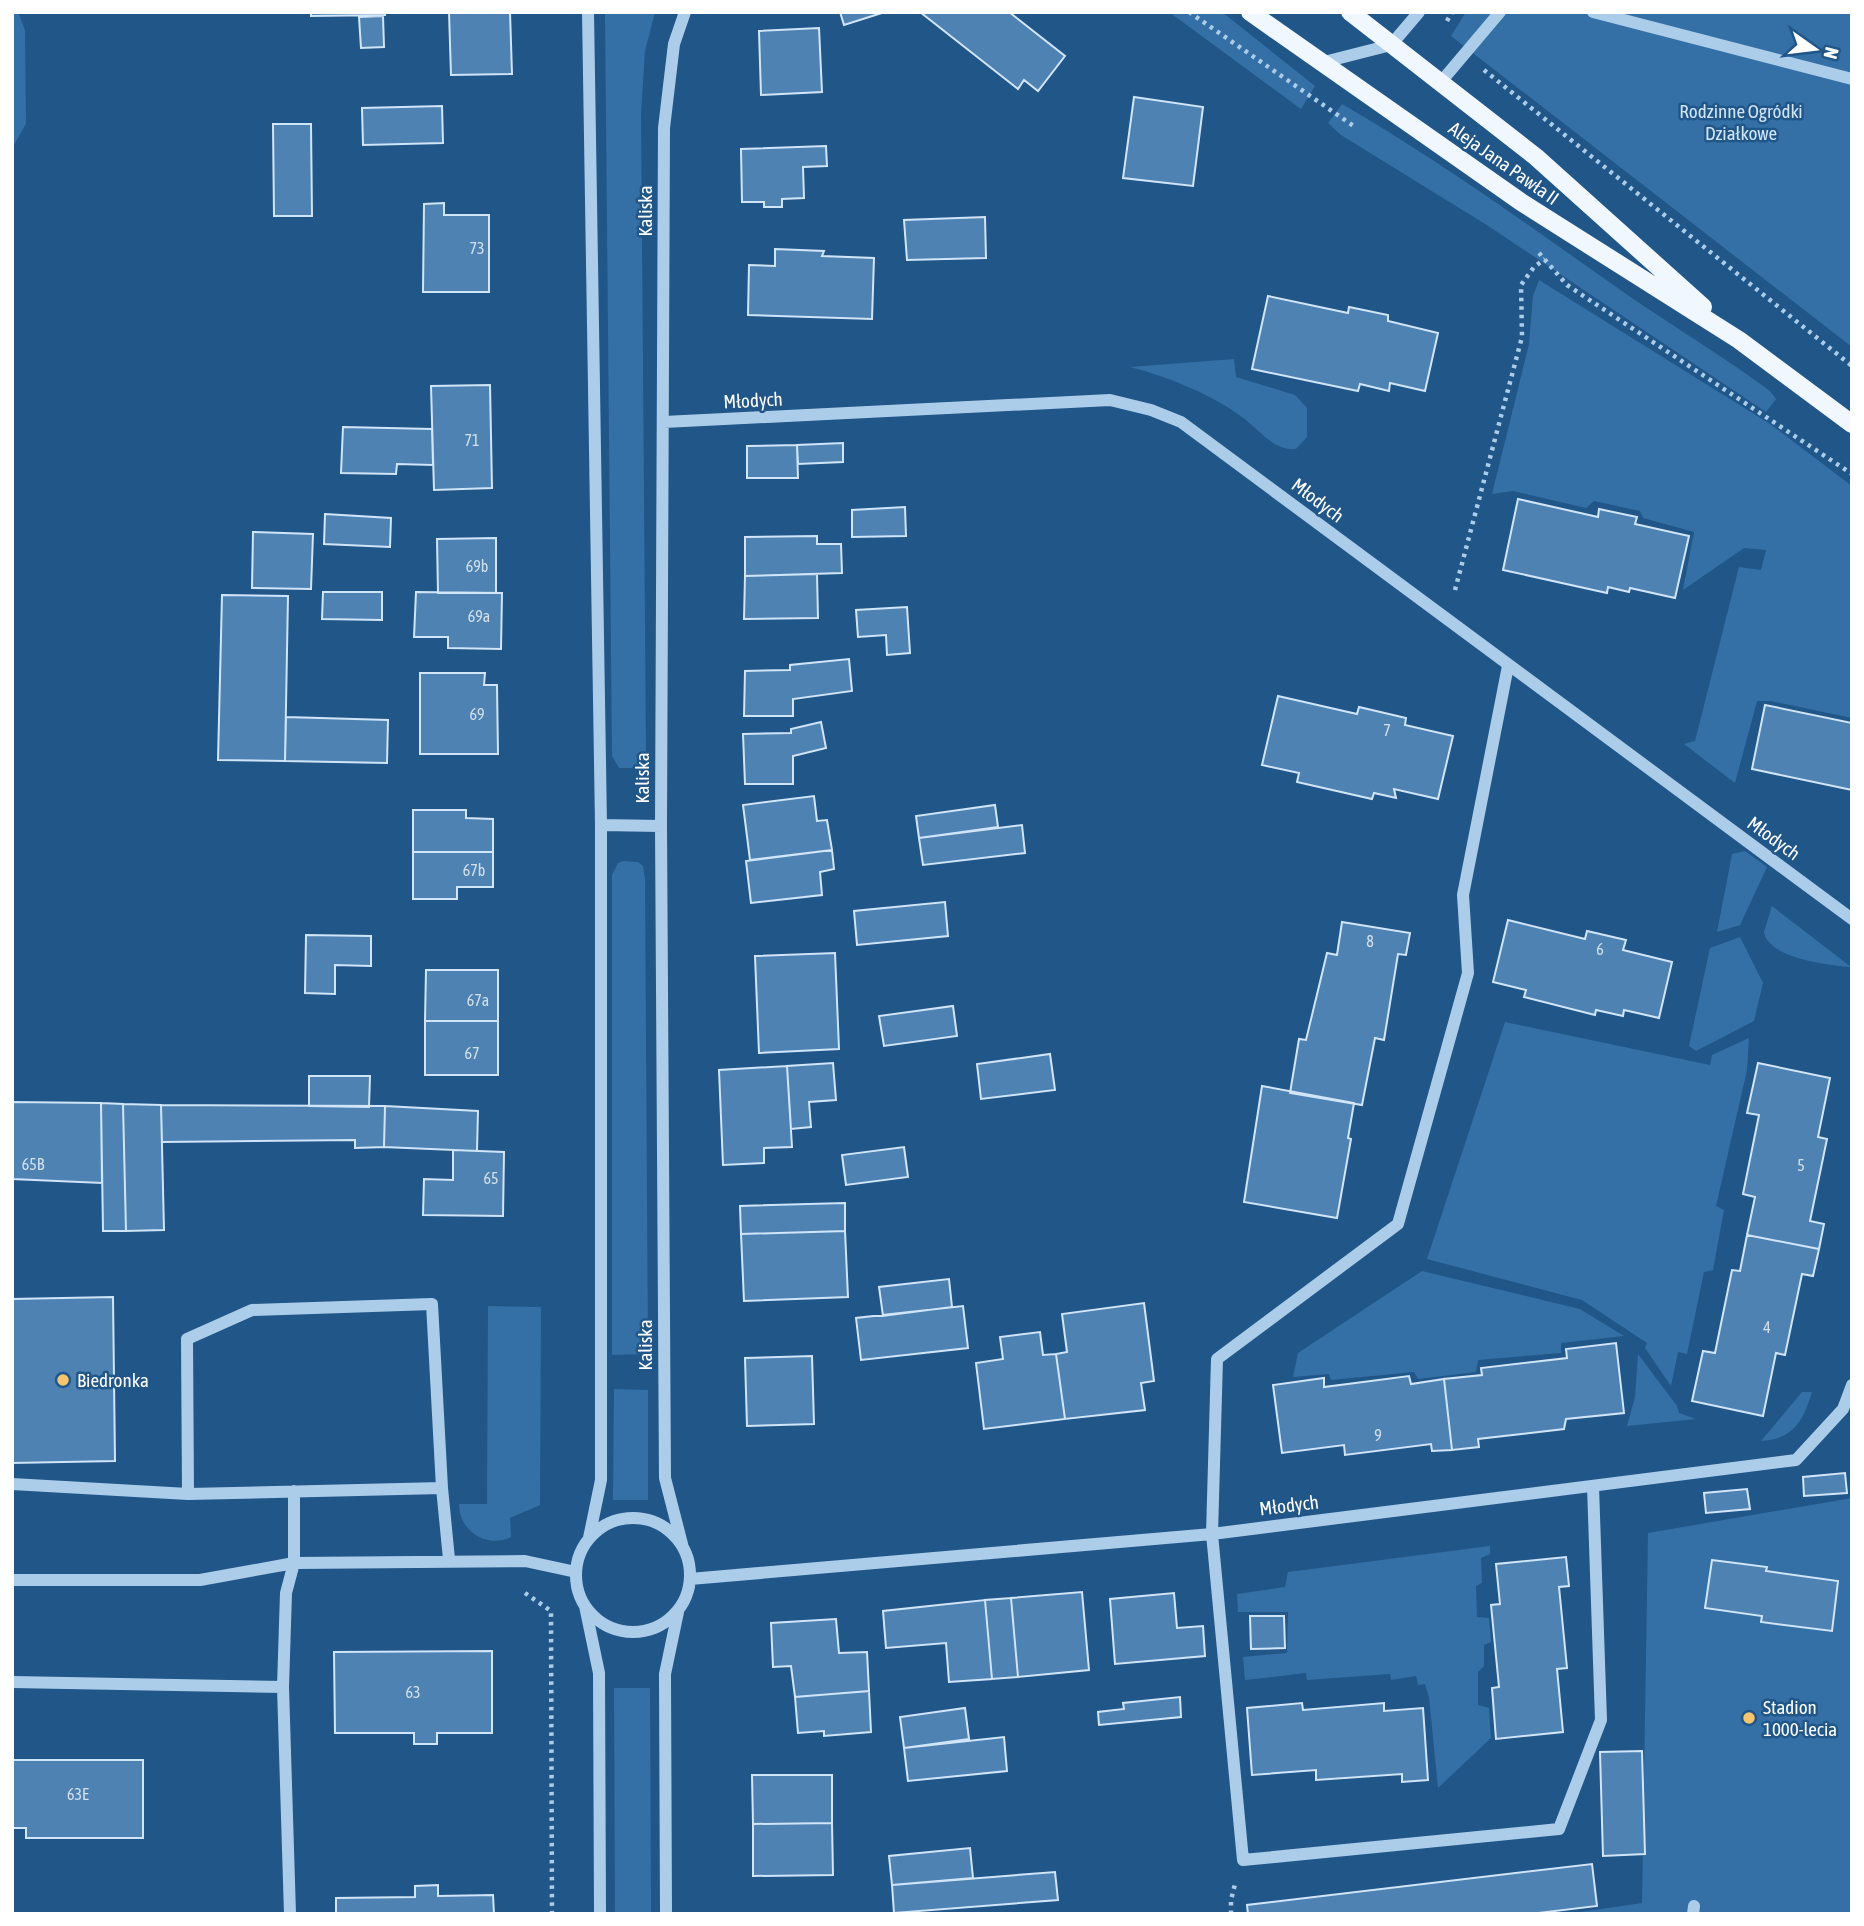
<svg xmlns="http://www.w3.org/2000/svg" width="1864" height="1926" viewBox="0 0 1864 1926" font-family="'Asap Condensed',sans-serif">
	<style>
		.green { fill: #3470a6 }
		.building { fill: #4d82b2; stroke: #d1e5f8; stroke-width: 2 }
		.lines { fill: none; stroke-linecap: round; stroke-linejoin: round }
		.path { stroke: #accdea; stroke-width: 4.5; stroke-dasharray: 3.5 5; stroke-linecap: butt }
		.minor { stroke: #accdea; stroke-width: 12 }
		.major { stroke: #f0f7fe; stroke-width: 18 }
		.poi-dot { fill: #f7c56d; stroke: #215689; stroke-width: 2.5 }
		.labels { text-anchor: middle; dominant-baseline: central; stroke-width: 5; stroke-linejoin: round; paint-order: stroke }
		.number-label { font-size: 16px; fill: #d2e0ec }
		.park-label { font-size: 19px; fill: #d1e5f8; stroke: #215689 }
		.street-label { font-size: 19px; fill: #fff; stroke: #215689 }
		.poi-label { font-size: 19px; fill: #fff; stroke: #215689; text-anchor: start }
	</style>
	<rect width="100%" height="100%" fill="#215689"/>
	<path class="green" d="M12,12H18L25,30L26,124L12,148Z
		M605,12H655L645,51L641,114L646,754L643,763L636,768H619L612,756Z
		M1169,12H1222L1315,86L1301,109Z
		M1466,12H1852V347L1451,36Z
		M1342,104C1442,162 1535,230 1629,296C1676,328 1724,357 1770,391L1776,399L1766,412L1490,227L1341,135L1328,123Z
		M1539,280L1770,424L1852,486V718L1771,701H1757L1735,783L1684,744L1695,741L1739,567L1761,570L1766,550L1744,548L1683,590L1694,532L1643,518L1640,511L1594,501L1586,508L1513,491L1492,494L1529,344L1533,296Z
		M1234,359L1236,377L1295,395L1307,408V437L1296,449C1275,451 1261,432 1246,420C1214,395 1169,377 1130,367Z
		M1745,851L1767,867L1740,925L1717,932L1732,854Z
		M623,861L638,862L643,866L645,879L648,1354L612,1355V875L618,863Z
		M1772,906L1851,967C1828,965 1768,958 1764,932Z
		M1740,937L1763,983L1754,1021L1696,1051L1689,1046L1710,948Z
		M1505,1022L1710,1065L1712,1055L1749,1038L1747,1070L1716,1206L1724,1210L1713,1270L1704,1272L1687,1354L1678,1352L1671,1386L1645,1348L1647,1343L1582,1300L1427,1259Z
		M1422,1271L1580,1309L1624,1336L1561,1343V1353L1478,1360L1476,1372L1418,1379L1414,1372L1331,1380L1329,1374L1293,1377L1298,1353Z
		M488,1306L541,1307L540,1505L510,1518L511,1537C487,1549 459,1531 459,1504H487Z
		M1638,1354L1677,1406L1679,1413L1696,1419L1627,1426L1635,1397Z
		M614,1389L648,1390V1500H613Z
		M1802,1392H1812C1803,1421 1794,1439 1761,1441Z
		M1852,1498V1914H1567L1642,1903L1648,1533Z
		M1490,1546V1554L1481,1558L1482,1583L1476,1586L1477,1617L1489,1618L1491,1642L1484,1645V1666L1478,1672V1705L1489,1708L1491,1738L1438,1788L1429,1697L1425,1684L1418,1685L1416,1676L1391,1680L1390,1674L1307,1680L1306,1673L1245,1680L1243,1657L1287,1653L1288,1612H1238L1237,1594L1285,1587L1288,1572Z
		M614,1688H650L651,1914H615Z"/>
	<path class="building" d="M311,12H385V15L311,16Z
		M449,12H510L512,74L451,75Z
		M840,12H885L844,25Z
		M920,12H1009L1065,56L1038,91L1024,80L1018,89Z
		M383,16L384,47L361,48L359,17Z
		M819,28L822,92L761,95L759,31Z
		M1134,97L1203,107L1193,186L1123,178Z
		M442,106L443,143L363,145L362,108Z
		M273,124H311L312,216H274Z
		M826,146L827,166L803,167L804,198L782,199V207H764V202H742L741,149Z
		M444,203V215H489V292H423L424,204Z
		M985,217L986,258L907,260L904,220Z
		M775,249L824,251L822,256L874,258L872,319L748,315L749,265L775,266Z
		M1268,296L1348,313L1349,307L1388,315V321L1438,333L1425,391L1390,383L1389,391L1360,384L1358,391L1252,369Z
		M490,385L492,488L434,490L431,386Z
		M343,427L432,429L433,465L397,464L396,474L341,473Z
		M843,443V462L798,464L797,445Z
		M797,445L798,478H747V446Z
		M1518,499L1598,517L1599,509L1637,517L1635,524L1689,536L1675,598L1630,588L1629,592L1608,587L1607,593L1503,570Z
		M905,507L906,536L852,537V510Z
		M325,514L391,518L390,547L324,544Z
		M253,532L313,534L311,589L252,588Z
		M817,536V544H841L842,573L745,576V537Z
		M496,538V593H438L437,539Z
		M817,574L818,618L744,619L745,576Z
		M323,592H382V620L322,619Z
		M416,592L502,593L501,649L448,648V637H414Z
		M222,595L288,596L285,761L218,760Z
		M907,607L910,653L887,655L886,635L858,637L856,610Z
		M849,659L852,691L793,699V716H744L745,671L790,670V665Z
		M420,673H485L484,685H497L498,754H420Z
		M1278,696L1357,714L1359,707L1406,718L1405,725L1453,736L1438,799L1394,789L1396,798L1374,793L1372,799L1297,782L1299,773L1262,765Z
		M1765,705L1852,723V790L1752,769Z
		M286,717L388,720L387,763L285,761Z
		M821,722L826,748L793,756V784H745L743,734L791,733V729Z
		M814,796L817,821L827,820L832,850L750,860L743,805Z
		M995,805L998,827L919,838L916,816Z
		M413,810H466V818L493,819V852H413Z
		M1022,825L1025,853L923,865L919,838Z
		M832,850L834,869L820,872L822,895L751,903L746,861Z
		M413,852H493V887H457V899H413Z
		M945,902L948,936L857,945L854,911Z
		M1508,920L1585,939L1587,931L1626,940L1623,950L1672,962L1659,1018L1624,1010L1623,1016L1596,1010L1595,1015L1524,997L1526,990L1493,982Z
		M1342,922L1410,933L1406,955L1398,954L1384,1040L1375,1038L1362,1105L1290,1093L1299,1039L1306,1040L1327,953L1337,955Z
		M306,935L371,936V966L335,965V994L305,993Z
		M835,953L839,1049L759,1053L755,956Z
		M426,970H498V1021H425Z
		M953,1006L957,1036L884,1046L879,1016Z
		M425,1021H498V1075H425Z
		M1050,1054L1055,1090L981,1099L977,1064Z
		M833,1063L836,1100L809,1102L811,1127L791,1129L787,1066Z
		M1758,1063L1830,1078L1818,1137L1827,1139L1810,1221L1824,1224L1819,1249L1747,1235L1755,1197L1743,1194L1759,1115L1747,1113Z
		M787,1066L792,1147L764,1148V1163L723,1165L719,1070Z
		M309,1076H370L369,1107L309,1106Z
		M1262,1086L1354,1103L1348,1138L1351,1139L1337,1218L1244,1202Z
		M12,1102L101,1103L102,1183L12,1179Z
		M101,1103L123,1104L126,1231H103Z
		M123,1104L161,1105L164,1230L126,1231Z
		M161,1105L385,1106L384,1147L355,1148V1140L162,1142Z
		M385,1106L478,1111L477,1151L384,1147Z
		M904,1147L908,1177L846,1185L842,1155Z
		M453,1150L504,1152L503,1216L423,1215L424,1179L453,1180Z
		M845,1203V1231L741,1234L740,1206Z
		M845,1231L848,1297L744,1301L741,1234Z
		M1747,1235L1819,1249L1813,1276L1802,1274L1785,1355L1776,1353L1763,1416L1692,1401L1703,1351L1715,1353L1732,1270L1740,1271Z
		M949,1279L952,1307L883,1316L879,1287Z
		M113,1297L115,1461L12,1463V1299Z
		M1144,1303L1154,1381L1141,1383L1145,1410L1065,1419L1056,1354L1067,1352L1062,1314Z
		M963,1306L968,1348L861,1360L856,1318Z
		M1040,1332L1043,1355L1056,1354L1065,1419L984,1429L976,1363L1003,1359L1000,1337Z
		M1616,1343L1624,1413L1566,1419L1564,1429L1478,1439L1479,1447L1452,1450L1444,1379L1482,1375L1481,1368L1567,1358L1566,1349Z
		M812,1356L814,1424L747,1426L745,1358Z
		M1409,1376L1411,1384L1444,1379L1452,1450L1432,1451L1431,1444L1345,1455L1344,1445L1282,1453L1273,1385L1324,1378V1387Z
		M1845,1473L1847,1493L1804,1496L1803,1477Z
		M1747,1489L1750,1509L1706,1513L1704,1493Z
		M1566,1557L1569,1586L1559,1587L1567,1668L1557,1669L1563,1732L1496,1739L1492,1688L1499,1687L1491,1605L1500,1604L1496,1564Z
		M1712,1560L1767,1567L1766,1571L1838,1581L1832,1631L1761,1622L1762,1616L1705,1608Z
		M1082,1592L1089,1670L1018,1677L1011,1598Z
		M1174,1593L1177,1628L1203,1626L1205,1656L1115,1664L1110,1599Z
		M1011,1598L1018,1677L992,1679L985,1600Z
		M985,1600L992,1679L949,1682L946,1643L886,1648L883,1611Z
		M1250,1616H1284L1285,1648L1251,1649Z
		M836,1619L839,1653L867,1652L869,1691L795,1697L791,1666L773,1667L771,1623Z
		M492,1651V1733H437V1744H414V1733H335L334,1652Z
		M869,1691L871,1732L824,1736V1731L798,1733L795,1697Z
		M1180,1697L1181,1717L1099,1725L1098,1712L1124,1709L1123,1703Z
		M1302,1703L1303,1710L1384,1703V1711L1423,1708L1428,1780L1402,1782V1774L1316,1780V1770L1252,1775L1247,1708Z
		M965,1708L969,1739L904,1748L900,1717Z
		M1004,1737L1007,1771L908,1781L904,1748Z
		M1642,1751L1645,1854L1603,1856L1600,1752Z
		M12,1760H143V1838H26V1828H12V1850Z
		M752,1775H832V1823L753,1824Z
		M832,1823L833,1875L753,1876V1824Z
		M970,1848L973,1878L892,1885L889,1856Z
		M1592,1864L1597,1906L1530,1914H1248L1247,1905Z
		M1055,1872L1058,1900L894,1913L892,1885Z
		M438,1885V1896L493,1895L494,1914H336V1898L415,1897V1886Z"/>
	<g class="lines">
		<path class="path" d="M1189,12L1355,127
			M1447,21L1452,12
			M1484,70L1852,366
			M1539,253L1567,285L1852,474
			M1455,590L1522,337L1521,285L1534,267L1545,259
			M525,1593L551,1611L552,1914
			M1231,1914V1900L1235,1884"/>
		<path class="minor" d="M588,12L601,825V1480L589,1538
			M1593,12L1852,79
			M1324,62L1391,45L1419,12
			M1440,83L1500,12
			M664,422L1110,400L1151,410L1181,422L1852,919
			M1508,666L1463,895L1468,973L1398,1224L1217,1359L1212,1534L1243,1860L1559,1829L1601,1720L1593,1486
			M601,825L661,826
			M12,1484L188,1494
			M442,1488L188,1494L187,1339L252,1310L432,1304L442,1488L449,1559
			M576 1575a57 57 0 1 1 114 0a57 57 0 1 1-114 0Z
			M682,1544L665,1478L661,826L664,128L674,44L685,12
			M690,1579L1212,1534L1796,1460L1843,1409L1852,1385
			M12,1580H200L294,1563V1491
			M585,1606L599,1673L600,1914
			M12,1682L283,1687
			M290,1914L283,1687L286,1593L294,1563L525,1561L576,1572
			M666,1914L665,1674L678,1612
			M1693,1914L1694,1906"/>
		<path class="major" d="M1250,12L1521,202L1739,340L1852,424
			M1350,12L1536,157L1703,307"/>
	</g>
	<g class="poi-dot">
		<circle cx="63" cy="1380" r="7"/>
		<circle cx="1749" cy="1718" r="7"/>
	</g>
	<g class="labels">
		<g class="number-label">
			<text x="477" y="248">73</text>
			<text x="472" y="440">71</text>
			<text x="477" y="566">69b</text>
			<text x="479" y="616">69a</text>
			<text x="477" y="714">69</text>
			<text x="1387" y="730">7</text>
			<text x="474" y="870">67b</text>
			<text x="1370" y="941">8</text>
			<text x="1600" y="949">6</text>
			<text x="478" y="1000">67a</text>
			<text x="472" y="1053">67</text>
			<text x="33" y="1164">65B</text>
			<text x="1801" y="1165">5</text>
			<text x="491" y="1178">65</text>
			<text x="1767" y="1327">4</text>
			<text x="1378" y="1435">9</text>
			<text x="413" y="1692">63</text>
			<text x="78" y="1794">63E</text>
		</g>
		<g class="park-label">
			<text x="1741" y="111">Rodzinne Ogródki<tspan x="1741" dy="22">Działkowe</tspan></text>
		</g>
		<g class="street-label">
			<text transform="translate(1504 163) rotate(35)">Aleja Jana Pawła II</text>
			<text transform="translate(645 211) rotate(-90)">Kaliska</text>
			<text transform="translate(753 400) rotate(-3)">Młodych</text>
			<text transform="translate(1318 500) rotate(37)">Młodych</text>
			<text transform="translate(642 778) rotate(-90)">Kaliska</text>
			<text transform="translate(1774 838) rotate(36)">Młodych</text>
			<text transform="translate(645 1345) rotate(-90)">Kaliska</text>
			<text transform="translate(1289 1505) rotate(-7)">Młodych</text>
		</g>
		<g class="poi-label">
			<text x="77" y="1380">Biedronka</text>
			<text x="1763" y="1707">Stadion<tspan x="1763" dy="22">1000-lecia</tspan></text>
		</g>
	</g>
	<rect width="1864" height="1926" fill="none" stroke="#ffffff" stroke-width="28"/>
	<g transform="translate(1815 49) rotate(104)" stroke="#215689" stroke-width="5" paint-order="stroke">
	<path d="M0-5L12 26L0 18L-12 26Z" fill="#ffffff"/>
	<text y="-10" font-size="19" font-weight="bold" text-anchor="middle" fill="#ffffff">N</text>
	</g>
</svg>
